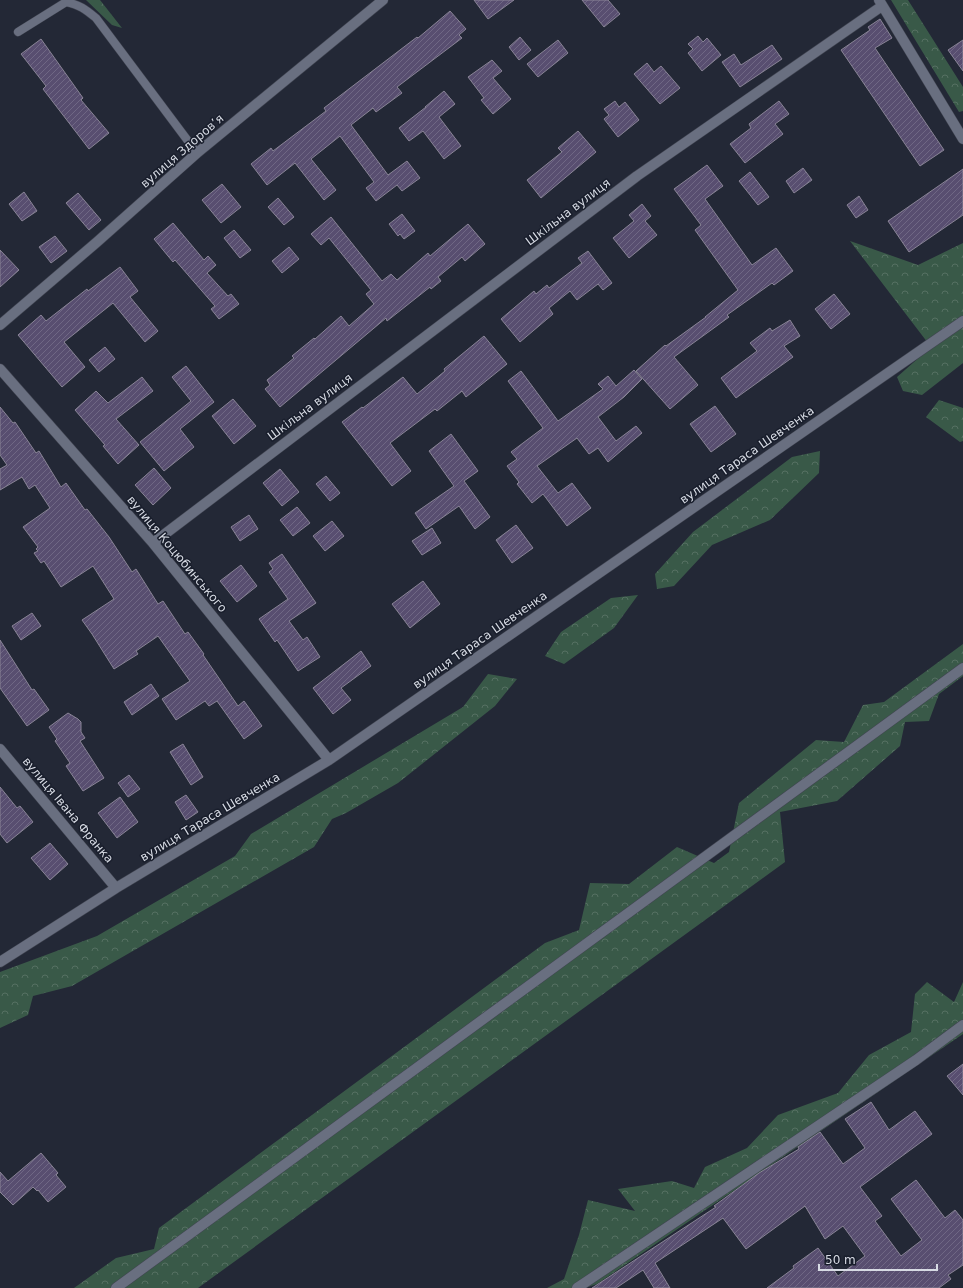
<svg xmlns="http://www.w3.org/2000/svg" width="963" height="1288" viewBox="0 0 963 1288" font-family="'DejaVu Sans',sans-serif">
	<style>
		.forest { fill: url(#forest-crowns) }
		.building { fill: url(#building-hatch); stroke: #898496 }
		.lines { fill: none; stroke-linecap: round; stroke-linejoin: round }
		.lane-casing { stroke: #414551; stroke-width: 9 }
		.street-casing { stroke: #414551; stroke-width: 11 }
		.lane { stroke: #696f80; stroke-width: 8 }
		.street { stroke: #696f80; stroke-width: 10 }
		.labels { text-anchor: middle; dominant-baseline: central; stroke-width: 3; stroke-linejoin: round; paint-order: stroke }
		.street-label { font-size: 12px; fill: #d7dbe4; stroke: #191e2c }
	</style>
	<defs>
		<pattern id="forest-crowns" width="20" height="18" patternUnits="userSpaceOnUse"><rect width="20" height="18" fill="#395948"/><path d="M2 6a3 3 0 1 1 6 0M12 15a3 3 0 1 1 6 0" fill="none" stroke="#557062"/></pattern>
		<pattern id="building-hatch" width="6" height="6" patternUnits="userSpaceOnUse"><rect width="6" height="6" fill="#584e70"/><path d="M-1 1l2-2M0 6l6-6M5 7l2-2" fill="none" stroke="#6f6784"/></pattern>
	</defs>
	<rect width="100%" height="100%" fill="#232836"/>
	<path class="forest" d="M86,0H100L122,28L112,25Z
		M891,0H908L963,87V111L959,112Z
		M850,241L918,265L963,243V363L922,395L903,391L897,377L931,347Z
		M939,400L963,408V441L960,442L926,417Z
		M820,451L819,473L770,520L712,545L674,586L657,589L655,574L693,532L792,457Z
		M638,595L614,628L564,664L545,656L561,632L611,598Z
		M963,644V676L939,694L929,721L905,722L900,746L837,801L780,812L785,862L198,1288H74L116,1258L154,1249L159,1228L545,943L579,930L590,883L629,884L677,847L714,863L729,852L739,803L816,740L844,742L863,705L884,702Z
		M488,674L517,679L495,706L398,783L346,813L332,819L314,847L72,986L33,996L28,1015L0,1028V972L97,936L235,856L251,834L463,707Z
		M927,982L954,1002L963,982V1034L597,1284L585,1288H547L564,1279L579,1235L588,1200L635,1211L618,1189L672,1181L694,1188L705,1167L747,1148L778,1115L838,1093L869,1055L911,1032L915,994Z"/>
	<path class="building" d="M474,0H514L488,19Z
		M582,0H608L620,14L604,27Z
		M450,11L466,29L459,35L462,38L397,87L402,93L376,112L373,108L351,125L388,175L407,161L420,178L402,191L397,185L376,201L366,188L374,182L340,136L311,159L336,190L324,200L295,163L267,185L251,164L271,148L273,151L326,111L324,108L417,37L418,38Z
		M880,19L892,38L875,48L944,150L920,166L841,50L870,30L868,27Z
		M698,36L703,42L707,38L721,55L702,71L688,53L693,49L688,44Z
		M520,37L531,50L519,60L509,47Z
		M41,39L83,98L81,100L109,133L89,149L43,89L46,86L21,54Z
		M558,40L568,53L538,77L527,64Z
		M963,40V71L948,50Z
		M772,45L782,59L740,87L722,62L734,54L741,65Z
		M492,60L502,71L493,78L511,99L493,114L481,100L484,98L468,77Z
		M647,63L654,72L661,66L680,88L660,104L634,74Z
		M444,91L455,104L439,117L461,146L444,159L423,131L409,141L399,128L426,107H425Z
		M615,101L619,107L625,102L639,120L618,137L604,119L609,115L604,109Z
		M779,101L789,114L775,124L783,134L745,163L730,144L751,128L749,124Z
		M578,131L596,152L541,198L527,180L562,152L558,148Z
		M707,165L723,186L705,199L752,265L776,248L793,271L774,285L772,283L727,315L729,317L674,357L698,385L670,409L636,371L665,345L666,346L706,317H705L738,290L695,230L701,225L674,189Z
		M803,168L812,180L794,193L786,181Z
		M963,169V215L909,252L888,221Z
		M750,172L769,197L758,205L739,181Z
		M222,184L241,207L221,223L202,200Z
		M24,192L37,211L22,221L9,204Z
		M78,193L101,220L89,230L66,203Z
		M859,196L868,210L856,218L847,205Z
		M278,198L294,217L284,225L268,207Z
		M642,204L651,216L645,221L657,235L629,258L613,238L634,221L629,215Z
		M402,214L415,231L404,239L400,234L398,236L389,224Z
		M331,217L382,281L391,274L397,280L428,253L430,256L468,224L485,244L465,261L462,257L438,277L441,281L431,289L430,287L387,321L386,318L280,407L265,389L270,385L267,380L294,358L292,356L314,338L315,339L341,316L349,326L374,304L366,294L371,290L329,238L321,245L311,234Z
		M173,223L204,260L208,256L216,265L207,273L228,296L231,294L239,304L219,319L211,309L215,306L175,260L173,262L154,239Z
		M234,230L251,250L240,258L224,238Z
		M55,236L67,251L51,263L39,247Z
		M289,247L299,259L282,273L272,261Z
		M0,250L19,270L0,287Z
		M588,251L612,283L603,290L598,284L577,300L570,291L549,308L553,314L520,342L501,319L534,291L536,294L547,285L549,288L582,263L578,258Z
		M120,267L138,291L130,297L158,331L145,342L113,303L64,342L85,367L62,387L18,335L41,315L46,321L87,289L88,291Z
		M834,294L850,314L831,329L815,309Z
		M790,320L800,336L784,346L793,357L736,398L721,378L757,351L750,343L770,328L772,331Z
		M484,336L507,364L466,397L462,391L437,411L435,409L390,443L411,471L392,486L342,422L362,407L363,408L403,377L417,394L445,371L444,369Z
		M105,347L115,359L99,372L89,360Z
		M186,366L214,402L180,429L194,447L164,471L140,442L191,401L172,377Z
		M634,370L642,379L624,397L598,417L616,441L636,426L642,433L608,462L598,448L589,454L577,438L537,466L558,493L572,483L591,508L567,526L543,494L532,503L517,484L519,482L507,466L517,459L511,452L543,428L508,381L521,371L558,421L603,389L598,384L608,376L616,386Z
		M142,377L153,391L116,419L139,445L118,464L103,446L105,445L75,410L96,391L108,403Z
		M233,399L256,426L234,444L212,416Z
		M715,406L736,434L711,452L690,424Z
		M0,407L13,423L15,422L36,453L39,451L61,487L66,483L85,510L87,509L109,537L132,572L136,569L158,604L163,601L185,634L188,632L204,654L203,655L238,706L244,701L262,726L244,739L217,701L209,706L205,701L176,720L162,699L190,681L158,636L136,651L138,654L114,669L92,634L82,620L114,599L93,566L61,587L44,561L41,563L34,553L38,551L36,549L38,547L23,527L50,508L35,485L29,489L22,477L0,490V469L7,465L0,455Z
		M451,434L478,471L464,481L490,517L475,529L459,506L426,529L415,513L454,486L429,451Z
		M154,468L171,488L153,505L135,485Z
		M280,469L299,492L282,506L263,483Z
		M326,476L340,493L330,501L316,484Z
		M297,507L310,523L293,536L280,520Z
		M249,515L258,529L240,541L231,527Z
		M332,521L344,536L325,551L313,536Z
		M516,525L533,548L512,563L496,540Z
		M432,528L441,543L422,555L412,541Z
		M282,554L316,603L289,621L303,640L307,637L320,657L298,671L277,640L275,642L259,619L288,599L269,572L273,569L269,563Z
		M241,565L257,586L237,602L220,581Z
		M423,581L440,604L410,628L392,604Z
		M32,613L41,626L21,640L12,626Z
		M0,640L32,690L34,689L49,710L27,726L0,688Z
		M361,651L371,666L341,688L351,700L333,714L313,688Z
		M151,684L159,696L132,715L124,702Z
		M68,713L78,719L81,722V732L85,738L80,741L104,778L83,791L66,766L70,763L55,741L57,739L49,727Z
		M183,744L203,777L191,785L170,752Z
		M129,775L140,789L128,797L118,783Z
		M0,787L17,808L20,806L33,822L7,843L0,834Z
		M186,795L198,812L186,820L175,802Z
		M120,797L138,822L117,838L98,813Z
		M50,843L68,864L50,880L31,858Z
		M963,1064V1095L947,1076Z
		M871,1102L889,1130L915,1111L932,1134L860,1187L882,1216L875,1221L901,1256L922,1240L891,1199L916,1180L945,1218L955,1210L963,1220V1265L948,1275L951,1279L939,1288H767L794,1268L793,1266L818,1248L838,1276L865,1256L843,1226L825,1239L805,1206L746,1249L723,1218L655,1263L670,1288H654L643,1270L616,1288H592L716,1207L714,1206L759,1173L799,1149L798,1147L820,1132L843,1164L865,1148L845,1119Z
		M41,1153L58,1173L56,1175L66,1187L48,1202L38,1190L37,1191L33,1187L13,1205L0,1192V1172L8,1181Z"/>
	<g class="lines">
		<g class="lane-casing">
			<path id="lane" d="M18,32L66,2C80,5 85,9 96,18L197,153"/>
		</g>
		<g class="street-casing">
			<path id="street" d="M879,0L963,139
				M0,325L97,242L197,153L383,0
				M0,369L153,543L329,760
				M153,543L637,176L882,6
				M0,749L116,888
				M0,962L116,888L329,760L963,321
				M116,1288L963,668
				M577,1288L916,1060L963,1025"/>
		</g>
		<use href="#lane" class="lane"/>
		<use href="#street" class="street"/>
	</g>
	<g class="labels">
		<g class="street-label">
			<text transform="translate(182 151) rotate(-41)">вулиця Здоровʼя</text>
			<text transform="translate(568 212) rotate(-37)">Шкільна вулиця</text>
			<text transform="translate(310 407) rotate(-37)">Шкільна вулиця</text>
			<text transform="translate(747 455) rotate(-35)">вулиця Тараса Шевченка</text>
			<text transform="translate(177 554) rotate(50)">вулиця Коцюбинського</text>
			<text transform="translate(480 640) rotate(-35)">вулиця Тараса Шевченка</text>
			<text transform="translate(68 810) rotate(50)">вулиця Івана Франка</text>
			<text transform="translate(210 817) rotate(-31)">вулиця Тараса Шевченка</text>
		</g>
	</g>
	<path d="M819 1264v6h118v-6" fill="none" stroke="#d7dbe4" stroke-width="2"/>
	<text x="825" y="1264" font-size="12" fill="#d7dbe4" stroke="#191e2c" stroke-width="3" paint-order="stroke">50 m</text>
</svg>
